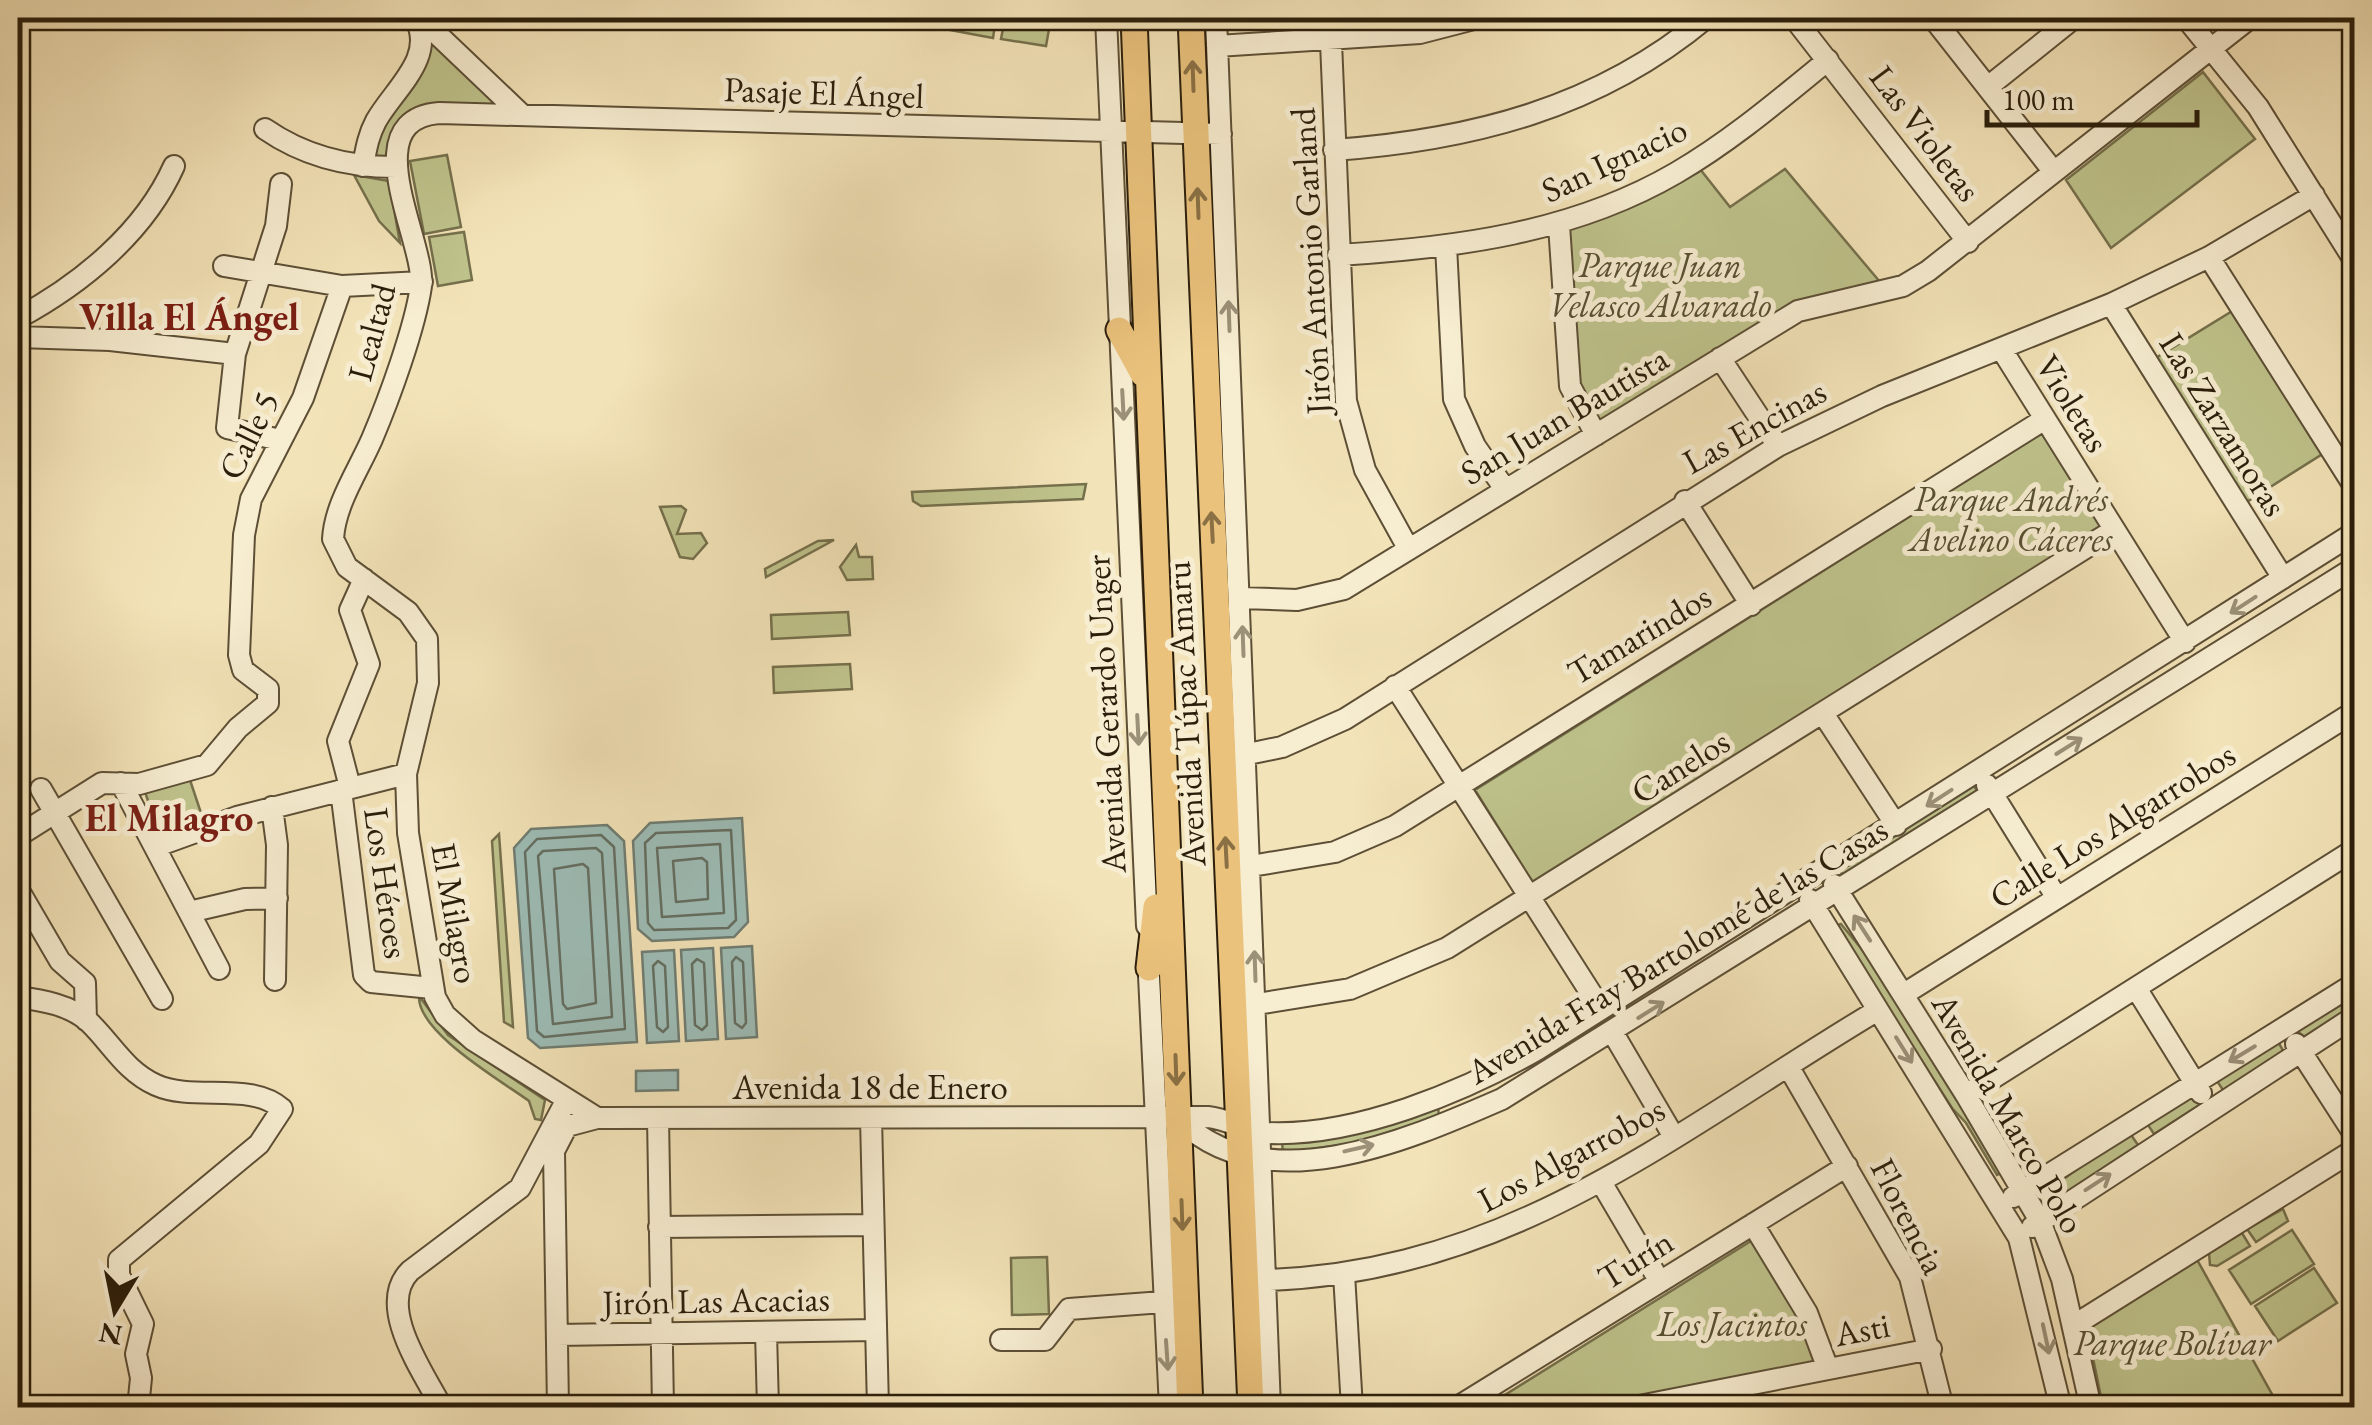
<svg xmlns="http://www.w3.org/2000/svg" width="2372" height="1425" viewBox="0 0 2372 1425" font-family="'EB Garamond',serif">
	<style>
		.green { fill: #bfc38c; stroke: #75704c; stroke-width: 2.5 }
		.water { fill: #9dbdb7; stroke: #6f7d72; stroke-width: 2.5 }
		.lines { fill: none; stroke-linecap: round; stroke-linejoin: round }
		.shore { stroke: #646e61; stroke-width: 2.5 }
		.minor-casing { stroke: #5d4f36; stroke-width: 24 }
		.major-casing { stroke: #2b1e0b; stroke-width: 29 }
		.minor { stroke: #f7edd1; stroke-width: 20 }
		.major { stroke: #eac27c; stroke-width: 25 }
		.oneway { stroke: #8a7044 }
		.oneway2 { stroke: #9b9078 }
		.labels { text-anchor: middle; dominant-baseline: central; stroke-width: 10; stroke-linejoin: round; paint-order: stroke }
		.street-label { font-size: 35px; fill: #2b1e0b; stroke: #f7edd1 }
		.park-label { font-size: 35px; font-style: italic; fill: #575032; stroke: #f7edd1 }
		.neighbourhood-label { font-size: 38px; font-weight: bold; fill: #7a1f14; stroke: #f7edd1 }
	</style>
	<rect width="100%" height="100%" fill="#f3e3b8"/>
	<filter id="stains"><feTurbulence type="fractalNoise" baseFrequency=".002" numOctaves="4"/><feColorMatrix values="0 0 0 0 .2 0 0 0 0 .09 0 0 0 0 .02 0 0 0 .5 -.17"/></filter>
	<radialGradient id="worn" r=".72"><stop offset=".6" stop-color="#630" stop-opacity="0"/><stop offset="1" stop-color="#630" stop-opacity=".3"/></radialGradient>
	<path class="green" d="M952,18H996L993,38L950,30Z
		M1005,18H1051L1046,46L1001,39Z
		M433,41L500,106L427,104L392,134L386,162L370,161L374,140Z
		M2203,72L2255,139L2111,248L2066,180Z
		M447,155L461,227L424,234L410,161Z
		M1700,169L1730,207L1785,169L1880,282L1849,289L1597,425L1573,383L1568,227Z
		M354,175L389,181L400,243L379,221Z
		M464,232L472,280L438,286L429,237Z
		M2234,310L2324,453L2242,505L2151,361Z
		M2042,433L2102,527L1533,883L1475,790Z
		M1086,484L1083,499L921,506L913,501L912,492Z
		M681,506L686,510L677,534L701,533L707,543L693,559L680,557L660,507Z
		M834,540L766,577L765,569L818,541Z
		M856,545L859,557H872L873,579L847,580L840,567Z
		M848,612L850,635L772,639L771,615Z
		M850,664L852,689L774,693L773,667Z
		M189,777L203,819L159,833L145,792Z
		M1974,786L1978,793L1844,879L1840,870Z
		M499,834L513,1027L504,1022L492,841Z
		M1841,924L1893,987L2004,1172L1997,1175L1966,1123L1952,1108L1835,926Z
		M2354,992V1010L2306,1040L2295,1028Z
		M419,996L448,1035L545,1100L541,1120L535,1119L529,1101C500,1080 417,1032 419,996Z
		M2277,1040L2284,1052L2223,1090L2215,1078Z
		M2194,1092L2201,1104L2154,1134L2146,1122Z
		M1438,1107L1439,1116L1354,1143L1283,1153L1282,1142Z
		M2129,1132L2138,1145L2058,1198L2051,1188Z
		M2283,1209L2288,1221L2256,1242L2247,1229Z
		M2292,1230L2314,1264L2251,1304L2229,1270Z
		M2242,1233L2250,1246L2217,1266L2210,1265L2209,1253Z
		M1751,1241L1797,1313L1816,1366L1593,1407L1484,1408Z
		M2195,1256L2273,1396L2155,1407H2103L2086,1324Z
		M1047,1257L1049,1314L1012,1315L1011,1258Z
		M2314,1268L2337,1303L2278,1341L2255,1306Z"/>
	<path class="water" d="M742,818L748,922L734,937L652,941L638,929L633,841L650,823Z
		M607,825L624,841L637,1042L540,1048L528,1038L514,848L531,829Z
		M752,946L757,1037L726,1039L721,948Z
		M713,948L718,1039L686,1041L681,950Z
		M674,950L679,1041L647,1043L642,952Z
		M678,1070V1090L636,1091V1071Z"/>
	<g class="lines">
		<path class="shore" d="M731,830L736,920L728,928L654,930L648,923L645,843L656,833Z
			M601,835L614,847L625,1029L544,1037L537,1031L525,852L537,839Z
			M720,844L724,913L662,917L657,848Z
			M596,848L602,853L612,1017L553,1024L538,856L543,851Z
			M702,858L707,862L708,899L676,902L673,861Z
			M583,864L588,868L596,1003L567,1009L563,1004L554,869Z
			M736,957L743,962L746,1023L742,1028L735,1023L732,962Z
			M697,959L704,963L707,1025L702,1030L695,1025L692,964Z
			M658,961L665,966L668,1027L663,1032L657,1027L653,966Z"/>
		<g class="minor-casing">
			<path id="minor" d="M428,18L438,35L522,115
				M1106,18L1147,926
				M1216,18L1270,1408
				M1330,18L1346,401L1365,470L1408,548
				M1794,18L1968,242
				M1933,18L2054,172
				M2186,18L2258,107L2354,260
				M1217,46L1420,33L1478,18
				M1989,86L2074,18
				M265,129C304,156 349,167 395,167
				M1221,134L439,113C353,120 426,243 421,286C415,328 389,399 372,439C358,471 335,504 333,539L347,567L408,612L427,639L428,683L406,774L408,833L435,997L445,1015L473,1040L597,1118L1208,1117C1229,1119 1247,1132 1267,1133C1355,1137 1464,1092 1538,1049L2354,533
				M1334,150C1472,140 1598,108 1706,18
				M363,166C366,150 368,136 376,121C394,89 437,57 415,18
				M1559,225L1570,386L1596,435
				M1446,246L1454,399L1475,446L1505,489
				M1338,255C1455,248 1573,233 1676,173C1731,141 1779,100 1828,60
				M2209,257L2354,486
				M224,266L342,286L422,282
				M2111,304L2283,578
				M18,318C81,284 144,233 174,166
				M18,337L110,340L235,354
				M2002,350L2185,642
				M1720,358L1778,446
				M280,440L227,428L235,354L276,226L281,184
				M1685,501L1751,605
				M1241,598L1297,600L1344,589L1798,311L1903,286L1928,271L2250,18
				M1395,686L1601,1009
				M1824,715L1896,825
				M1248,754L1282,747L1345,719L1778,446L1882,396L2111,304L2209,257L2314,195
				M121,783L219,969
				M1987,785L2057,898
				M350,787L338,741L369,664L350,610L364,579
				M41,789L162,999
				M341,790L364,975L371,982L432,988
				M272,807L277,845L275,980
				M18,836L102,783L139,784L207,765L238,728L268,703V689L243,670L239,655L244,535L251,499L303,398L342,286
				M157,846L237,817L406,774
				M1251,866L1335,852L1395,826L2045,419
				M1834,885L1966,1095L2040,1221L2062,1279L2091,1408
				M18,889L60,961L85,983L86,1020
				M1810,900L2019,1238L2061,1408
				M189,912L245,899L277,898
				M1148,955L1170,1408
				M2136,988L2201,1093
				M1904,994L2354,712
				M18,997C41,1000 71,1005 89,1022C112,1044 125,1071 156,1085C194,1102 251,1081 282,1109L259,1144L119,1260V1275L143,1324L136,1354L141,1378L138,1408
				M1257,1004L1350,989L1447,948L2114,530
				M1613,1033L1674,1137
				M2296,1044L2354,1134
				M1788,1066L1910,1277L1943,1408
				M1966,1095L2354,850
				M658,1118L663,1408
				M871,1118L878,1408
				M1178,1118C1263,1204 1408,1140 1502,1099L2354,568
				M1601,1182L1660,1282
				M2013,1197L2354,984
				M1753,1224L1807,1313L1828,1369
				M659,1227L873,1225
				M2032,1227L2354,1017
				M1344,1274L1352,1408
				M1267,1280C1513,1272 1677,1130 1878,1010
				M2073,1326L2354,1150
				M766,1332L768,1408
				M557,1335L876,1330
				M1001,1340H1045L1069,1309L1163,1302
				M442,1408C424,1373 375,1306 410,1271L520,1188L566,1101
				M558,1408L554,1151L567,1126L597,1118
				M1456,1408L1847,1166
				M1629,1408L1931,1349"/>
		</g>
		<g class="major-casing">
			<path id="major" d="M1134,18L1190,1408
				M1191,18L1251,1408
				M1119,330L1143,374
				M1149,968L1156,907"/>
		</g>
		<use href="#minor" class="minor"/>
		<use href="#major" class="major"/>
	</g>
	<defs><path id="oneway-shaft" d="M-6 0H5M1.5-3L5.5 0L1.5 3" fill="none" stroke-width="1.6" stroke-linecap="round" stroke-linejoin="round" transform="scale(2.5)"/></defs>
	<g class="oneway">
		<use href="#oneway-shaft" transform="translate(1193 76) rotate(-92)"/>
		<use href="#oneway-shaft" transform="translate(1198 203) rotate(-92)"/>
		<use href="#oneway-shaft" transform="translate(1212 527) rotate(-93)"/>
		<use href="#oneway-shaft" transform="translate(1226 852) rotate(-93)"/>
		<use href="#oneway-shaft" transform="translate(1176 1070) rotate(88)"/>
		<use href="#oneway-shaft" transform="translate(1182 1215) rotate(88)"/>
	</g>
	<g class="oneway2">
		<use href="#oneway-shaft" transform="translate(1229 316) rotate(-92)"/>
		<use href="#oneway-shaft" transform="translate(1123 405) rotate(87)"/>
		<use href="#oneway-shaft" transform="translate(2243 605) rotate(147)"/>
		<use href="#oneway-shaft" transform="translate(1243 641) rotate(-92)"/>
		<use href="#oneway-shaft" transform="translate(1138 730) rotate(87)"/>
		<use href="#oneway-shaft" transform="translate(2069 746) rotate(-32)"/>
		<use href="#oneway-shaft" transform="translate(1939 798) rotate(147)"/>
		<use href="#oneway-shaft" transform="translate(1862 928) rotate(-123)"/>
		<use href="#oneway-shaft" transform="translate(1255 966) rotate(-92)"/>
		<use href="#oneway-shaft" transform="translate(1651 1010) rotate(-32)"/>
		<use href="#oneway-shaft" transform="translate(1904 1050) rotate(58)"/>
		<use href="#oneway-shaft" transform="translate(2242 1054) rotate(149)"/>
		<use href="#oneway-shaft" transform="translate(1359 1148) rotate(-13)"/>
		<use href="#oneway-shaft" transform="translate(2098 1182) rotate(-33)"/>
		<use href="#oneway-shaft" transform="translate(2046 1339) rotate(78)"/>
		<use href="#oneway-shaft" transform="translate(1167 1355) rotate(86)"/>
	</g>
	<g class="labels">
		<g class="street-label">
			<text transform="translate(824 92) rotate(2)">Pasaje El Ángel</text>
			<text transform="translate(1926 133) rotate(53)">Las Violetas</text>
			<text transform="translate(1614 159) rotate(-25)">San Ignacio</text>
			<text transform="translate(1310 261) rotate(-93)">Jirón Antonio Garland</text>
			<text transform="translate(371 332) rotate(-75)">Lealtad</text>
			<text transform="translate(2073 403) rotate(58)">Violetas</text>
			<text transform="translate(1564 415) rotate(-31)">San Juan Bautista</text>
			<text transform="translate(2224 424) rotate(58)">Las Zarzamoras</text>
			<text transform="translate(1754 426) rotate(-29)">Las Encinas</text>
			<text transform="translate(248 435) rotate(-64)">Calle 5</text>
			<text transform="translate(1639 634) rotate(-31)">Tamarindos</text>
			<text transform="translate(1105 714) rotate(-93)">Avenida Gerardo Unger</text>
			<text transform="translate(1185 714) rotate(-93)">Avenida Túpac Amaru</text>
			<text transform="translate(1680 766) rotate(-32)">Canelos</text>
			<text transform="translate(2112 825) rotate(-32)">Calle Los Algarrobos</text>
			<text transform="translate(387 883) rotate(82)">Los Héroes</text>
			<text transform="translate(456 913) rotate(80)">El Milagro</text>
			<text transform="translate(1677 950) rotate(-31)">Avenida Fray Bartolomé de las Casas</text>
			<text x="870" y="1086">Avenida 18 de Enero</text>
			<text transform="translate(2009 1113) rotate(60)">Avenida Marco Polo</text>
			<text transform="translate(1571 1154) rotate(-28)">Los Algarrobos</text>
			<text transform="translate(1909 1216) rotate(63)">Florencia</text>
			<text transform="translate(1635 1259) rotate(-32)">Turín</text>
			<text transform="translate(716 1300) rotate(-1)">Jirón Las Acacias</text>
			<text transform="translate(1862 1329) rotate(-11)">Asti</text>
		</g>
		<g class="park-label">
			<text x="1660" y="264">Parque Juan<tspan x="1660" dy="40">Velasco Alvarado</tspan></text>
			<text x="2011" y="498">Parque Andrés<tspan x="2011" dy="40">Avelino Cáceres</tspan></text>
			<text x="1732" y="1323">Los Jacintos</text>
			<text x="2172" y="1342">Parque Bolívar</text>
		</g>
		<g class="neighbourhood-label">
			<text x="189" y="316">Villa El Ángel</text>
			<text x="169" y="817">El Milagro</text>
		</g>
	</g>
	<rect width="2372" height="1425" fill="none" stroke="#f3e3b8" stroke-width="60"/>
	<rect x="20" y="20" width="2332" height="1385" fill="none" stroke="#2b1e0b" stroke-width="5"/>
	<rect x="30" y="30" width="2312" height="1365" fill="none" stroke="#2b1e0b" stroke-width="2.5"/>
	<g transform="translate(115 1310) rotate(190)" stroke="#f7edd1" stroke-width="8" paint-order="stroke">
	<path d="M0-8L18 38L0 25L-18 38Z" fill="#2b1e0b"/>
	<text y="-15" font-size="28" font-weight="bold" text-anchor="middle" fill="#2b1e0b">N</text>
	</g>
	<path d="M1987 110v15h210v-15" fill="none" stroke="#2b1e0b" stroke-width="5"/>
	<text x="2002" y="110" font-size="30" fill="#2b1e0b" stroke="#f7edd1" stroke-width="8" paint-order="stroke">100 m</text>
	<rect width="100%" height="100%" filter="url(#stains)"/>
	<rect width="100%" height="100%" fill="url(#worn)"/>
</svg>
